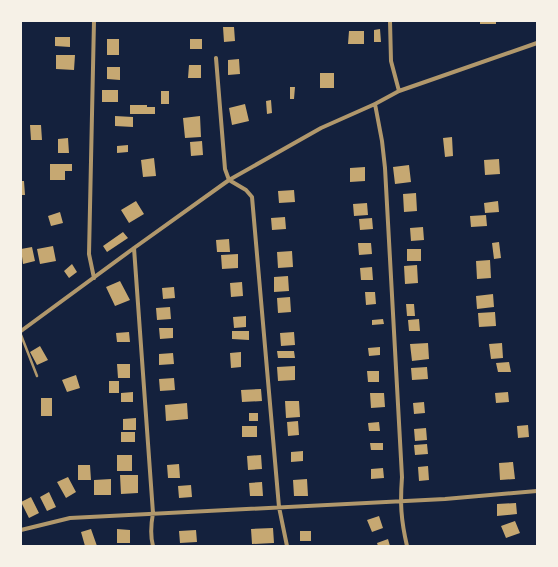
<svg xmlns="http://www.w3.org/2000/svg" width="558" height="567" viewBox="0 0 558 567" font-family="'PT Sans Narrow',sans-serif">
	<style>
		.building { fill: #c6a872 }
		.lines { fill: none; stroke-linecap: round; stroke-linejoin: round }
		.service { stroke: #b1986c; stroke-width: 2.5 }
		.minor { stroke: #b1986c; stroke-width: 4 }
	</style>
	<rect width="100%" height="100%" fill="#14213d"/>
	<path class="building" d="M480,21H496V24H480Z
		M223,27H234L235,41L224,42Z
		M380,29L381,42H374V30Z
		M349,31H364V44H348Z
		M55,37H70V47L55,46Z
		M107,39H119V55H107Z
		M190,39H202V49H190Z
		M56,55H75L74,70L56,69Z
		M239,59L240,74L228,75V60Z
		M189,65H201V78H188Z
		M107,67H120V80L107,79Z
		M320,73H334V88H320Z
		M290,87H295L294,99H290Z
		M102,90H118V102H102Z
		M161,91H169V104H161Z
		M271,100L272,113L267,114L266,101Z
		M245,104L249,121L232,125L229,108Z
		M130,105H147V107H155V114H130Z
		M115,116L133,117V127L115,126Z
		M200,116L201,137L185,138L183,118Z
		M30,125H41L42,140H31Z
		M452,137L453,156L445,157L443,138Z
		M68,138L69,153H58V139Z
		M202,141L203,155L191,156L190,142Z
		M128,145V152L117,153V146Z
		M154,158L156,176L143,177L141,160Z
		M499,159L500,174L485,175L484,160Z
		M50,164H72V171H65V180H50Z
		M409,165L411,182L395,184L393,167Z
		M365,167V181L350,182V168Z
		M21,181H24L25,195H21Z
		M294,190L295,202L279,203L278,191Z
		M416,193L417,211L404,212L403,194Z
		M136,201L144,214L129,223L121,210Z
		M498,201L499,212L485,213L484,203Z
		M367,203L368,215L354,216L353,204Z
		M60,212L63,223L51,226L48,216Z
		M486,215L487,226L471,227L470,216Z
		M285,217L286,229L272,230L271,218Z
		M372,218L373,229L360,230L359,219Z
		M423,227L424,240L411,241L410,228Z
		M123,232L128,238L107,252L103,246Z
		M229,239L230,252H217L216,240Z
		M499,242L501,258L494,259L492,243Z
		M358,243H371L372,254L359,255Z
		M53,246L56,261L40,264L37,249Z
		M32,247L35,261L23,264L21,249Z
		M407,249H421V261H407Z
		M292,251L293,267L278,268L277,252Z
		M238,254V268L222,269L221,255Z
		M490,260L491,278L477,279L476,261Z
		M72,264L77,272L69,278L64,271Z
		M417,265L418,283L405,284L404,266Z
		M372,267L373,280H361L360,268Z
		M288,276L289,291L274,292V277Z
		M120,281L130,300L115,306L106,287Z
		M242,282L243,296L231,297L230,283Z
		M174,287L175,298L163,299L162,288Z
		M365,292H375L376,304L366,305Z
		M493,294L494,307L477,309L476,296Z
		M290,297L291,312L278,313L277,298Z
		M406,304H414L415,316H407Z
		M170,307L171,319L157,320L156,308Z
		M495,312L496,326L479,327L478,313Z
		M246,316V327L234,328L233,317Z
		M383,319L384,324L372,325V320Z
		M419,319L420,331H409L408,320Z
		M159,328H173V338L160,339Z
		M232,331H249V340L232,339Z
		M129,332L130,342H117L116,333Z
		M294,332L295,345L281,346L280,333Z
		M428,343L429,359L412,361L410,344Z
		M502,343L503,358L491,359L489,344Z
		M40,346L48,360L37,365L30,352Z
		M380,347V355L369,356L368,348Z
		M277,351H294L295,358H278Z
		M241,352V367L231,368L230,353Z
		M173,353L174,364L159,365V354Z
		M509,362L511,372H498L496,363Z
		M117,364H130V378H118Z
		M295,366V380L278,381L277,367Z
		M427,367L428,379L412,380L411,368Z
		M367,371H379V382H368Z
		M76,375L80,388L67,392L62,380Z
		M174,378L175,390L160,391L159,379Z
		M109,381H119V393H109Z
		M261,389L262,401L242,402L241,390Z
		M133,392V402H121V393Z
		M508,392L509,402L496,403L495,393Z
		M370,393H384L385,407L371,408Z
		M41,398H52V416H41Z
		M285,401H299L300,417L286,418Z
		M424,402L425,413L414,414L413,403Z
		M187,403L188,419L166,421L165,405Z
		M249,413H258V421H249Z
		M136,418V430H123V419Z
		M298,421L299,435L288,436L287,422Z
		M379,422L380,431H369L368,423Z
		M528,425L529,437L518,438L517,426Z
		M242,426H257V437H242Z
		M426,428L427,440L415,441L414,429Z
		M121,432H135V442H121Z
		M370,443H383V450H371Z
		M427,444L428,454L415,455L414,445Z
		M303,451V461L291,462V452Z
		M117,455H132V471H117Z
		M261,455L262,469L248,470L247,456Z
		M513,462L515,479L500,480L499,463Z
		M179,464L180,478H168L167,465Z
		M78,465H90L91,480H78Z
		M428,466L429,480L419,481L418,467Z
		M383,468L384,478L371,479V469Z
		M120,475H138V493L121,494Z
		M68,477L76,492L66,498L57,482Z
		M111,479V495H94V480Z
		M307,479L308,496H294L293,480Z
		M262,482L263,496H250L249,483Z
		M191,485L192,497L179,498L178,486Z
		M49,492L56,507L47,511L40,497Z
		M31,497L39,513L29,518L21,502Z
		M516,503L517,514L497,516V504Z
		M379,516L383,528L372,532L367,520Z
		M515,521L520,533L506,538L501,526Z
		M273,528L274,543L252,544L251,529Z
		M91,529L97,546H85L81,532Z
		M117,529L130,530V543H117Z
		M196,530L197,542L180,543L179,531Z
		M300,531H311V541H300Z
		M388,539L390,546H378L377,543Z"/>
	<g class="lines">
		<path class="service" d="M21,335L37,376"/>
		<path class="minor" d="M390,21L391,61L399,91
			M216,58L225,169L229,180L246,190L252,197L279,507L287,546
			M375,104L382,141L385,168L402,477C400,504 401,520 407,546
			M134,248L153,513C151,524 150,535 153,546
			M94,278L89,254L94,21
			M21,331L134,248L229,180L321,128L375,104L399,91L537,43
			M21,530L70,518L445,499L537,491"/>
	</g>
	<rect width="558" height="567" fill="none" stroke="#f6f1e7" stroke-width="44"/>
</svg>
